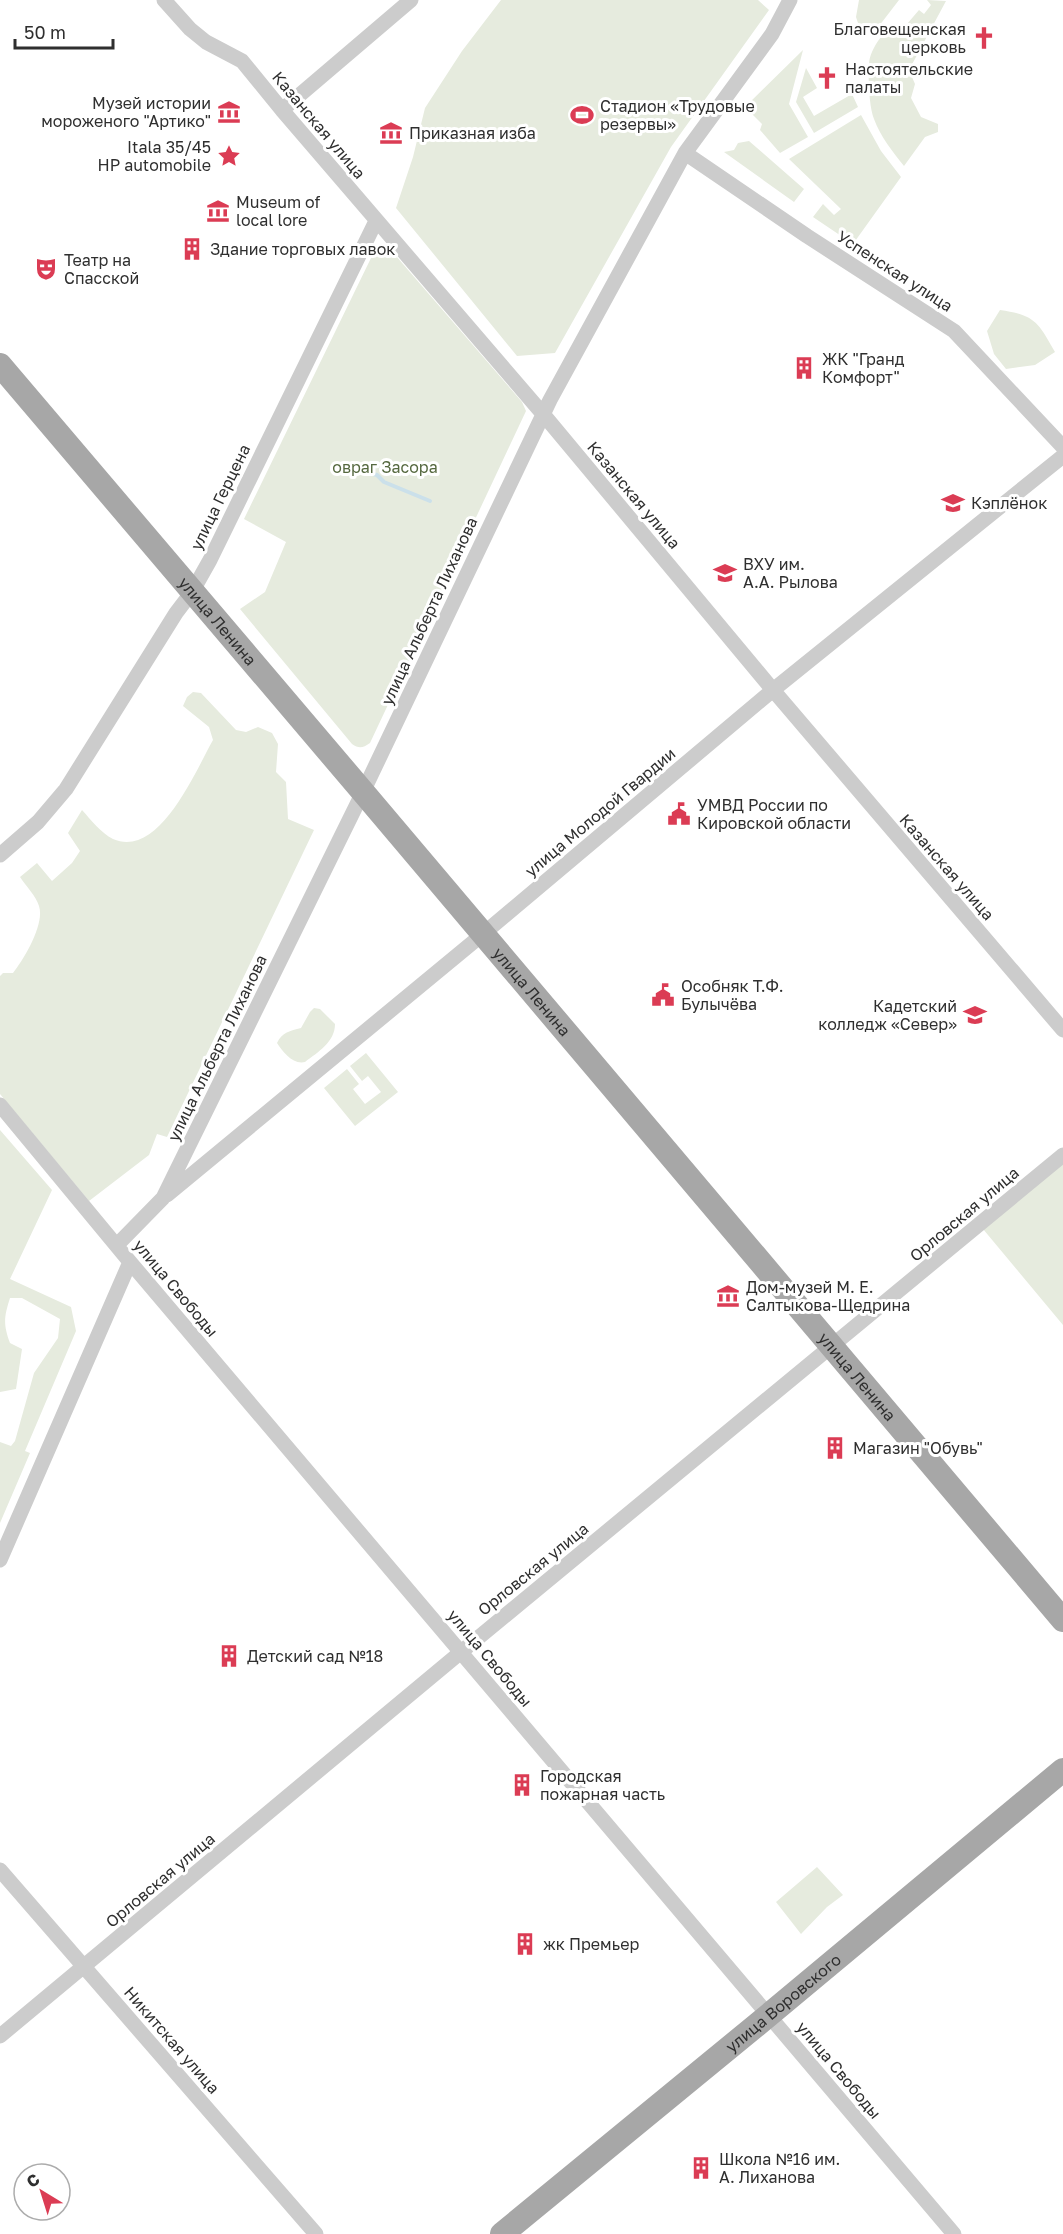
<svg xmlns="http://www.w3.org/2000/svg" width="1063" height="2234" viewBox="0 0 1063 2234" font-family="'Golos Text',sans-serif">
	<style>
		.green { fill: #e6ebde }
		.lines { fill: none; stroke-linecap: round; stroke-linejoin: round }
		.stream { stroke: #cbe0ea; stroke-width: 4 }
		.street { stroke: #ccc; stroke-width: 15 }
		.primary { stroke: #a7a7a7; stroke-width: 24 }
		.labels { text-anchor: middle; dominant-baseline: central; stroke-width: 6; stroke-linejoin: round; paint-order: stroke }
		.poi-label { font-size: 16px; fill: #2f2f2f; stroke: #fff; text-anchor: start }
		.street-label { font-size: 16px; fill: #2f2f2f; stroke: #fff }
		.park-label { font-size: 16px; fill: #55683f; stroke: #fff }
	</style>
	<rect width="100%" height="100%" fill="#fff"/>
	<path class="green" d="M501,0H758L769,10L671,147L555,353L517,356L396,208L413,157L425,108L462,51Z
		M859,0H899L879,26L866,28L858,23L856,17Z
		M927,0L946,1L909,70L915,84L911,98L921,117L938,124V132L925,137L904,166C893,152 880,136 874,119C869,107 868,77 869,64C870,48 889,20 907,24L919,10L924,14L931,5Z
		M803,50L789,104L808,137L780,153L760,130L762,124L745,107Z
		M806,68L817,88L803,97L814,116L852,94L858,107L814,133L796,102Z
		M861,115L881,151L901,177L853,244L813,217L823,204L834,215L841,209L789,159Z
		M749,141L804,189L794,202L724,152L734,150L738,143Z
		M382,246L390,249L522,402L526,411L370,743C363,748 359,749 352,744L240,609L265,592L286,542L244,519L371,258L375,250Z
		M1000,310C1035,315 1038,322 1055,352L1035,365L1006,369L994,354L987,331Z
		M193,692L201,693L236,730L246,732L258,727L272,733L278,744L276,772L286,782L288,819L314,830L167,1137L157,1134L149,1155L89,1201L0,1094V976L3,973H13C24,959 45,924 39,906C36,896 26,886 20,877L37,863L52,881L72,863L80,851L68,833L82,810C91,820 101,833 113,839C159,859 195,772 213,740L209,727L183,706L187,697Z
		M314,1008L320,1009L335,1024C335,1042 318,1052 305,1062C293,1065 283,1052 277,1043C282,1032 290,1031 301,1028L310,1012Z
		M366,1053L398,1092L355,1126L324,1088L347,1069L359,1084L353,1089L365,1104L381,1092L368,1076L362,1081L350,1066Z
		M0,1130L52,1190L10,1279L71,1307L76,1331L25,1451L30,1453L0,1523V1442L11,1446L15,1441L34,1373L58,1338L60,1319L22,1298H10C4,1317 3,1324 10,1343L22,1349L16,1389L0,1392Z
		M1063,1163V1325L983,1229Z
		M817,1867L843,1895L827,1907L801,1934L776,1902Z"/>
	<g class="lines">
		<path class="stream" d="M361,471L377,475L384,482L430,501"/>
		<path class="street" d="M164,0L190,29L206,42L242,61L282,110L543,414L773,690L1063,1030
			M282,110L411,0
			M685,153L807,236L954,331L1063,447
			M0,855L38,822L66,789L176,613L192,592L210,560L376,221
			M0,1105L130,1262L954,2234
			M167,1195L483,934L773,690L1063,456
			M117,1245L163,1198L363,792L550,400L685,153L772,34L790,0
			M0,1560L130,1262
			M0,1870L316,2234
			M0,2036L461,1652L1063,1155"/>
		<g class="primary">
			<path id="s1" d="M0,365L363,792L1063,1620"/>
			<path id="s2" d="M502,2234L758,2024L1063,1770"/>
		</g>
	</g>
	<defs>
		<g id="church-bare" transform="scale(1.8)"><path d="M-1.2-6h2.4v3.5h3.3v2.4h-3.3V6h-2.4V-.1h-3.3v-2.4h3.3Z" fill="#db3c54" stroke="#fff" stroke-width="2.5" paint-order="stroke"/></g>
		<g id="museum-bare" transform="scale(1.8)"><path d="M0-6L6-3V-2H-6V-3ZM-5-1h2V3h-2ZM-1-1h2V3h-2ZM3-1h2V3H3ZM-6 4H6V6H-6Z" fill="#db3c54" stroke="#fff" stroke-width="2.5" paint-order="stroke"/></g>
		<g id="stadium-bare" transform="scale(1.8)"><path d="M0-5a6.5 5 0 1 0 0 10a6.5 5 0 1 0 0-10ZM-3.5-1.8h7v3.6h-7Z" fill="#db3c54" stroke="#fff" stroke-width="2.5" paint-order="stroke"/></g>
		<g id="sight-bare" transform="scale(1.8)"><path d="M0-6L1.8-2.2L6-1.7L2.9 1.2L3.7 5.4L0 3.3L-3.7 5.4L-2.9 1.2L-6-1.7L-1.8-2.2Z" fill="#db3c54" stroke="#fff" stroke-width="2.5" paint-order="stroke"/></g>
		<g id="building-bare" transform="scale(1.8)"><path d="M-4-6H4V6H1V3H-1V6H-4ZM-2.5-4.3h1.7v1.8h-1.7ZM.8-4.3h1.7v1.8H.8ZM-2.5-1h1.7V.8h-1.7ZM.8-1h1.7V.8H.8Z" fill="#db3c54" stroke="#fff" stroke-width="2.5" paint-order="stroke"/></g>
		<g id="theatre-bare" transform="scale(1.8)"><path d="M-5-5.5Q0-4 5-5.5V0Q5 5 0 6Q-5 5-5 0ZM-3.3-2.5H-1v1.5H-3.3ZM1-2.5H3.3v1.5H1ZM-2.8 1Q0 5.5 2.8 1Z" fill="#db3c54" stroke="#fff" stroke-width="2.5" paint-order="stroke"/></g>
		<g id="school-bare" transform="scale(1.8)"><path d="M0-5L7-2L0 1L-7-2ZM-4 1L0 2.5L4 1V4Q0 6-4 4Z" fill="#db3c54" stroke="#fff" stroke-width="2.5" paint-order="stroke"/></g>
		<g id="university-bare" transform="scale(1.8)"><path d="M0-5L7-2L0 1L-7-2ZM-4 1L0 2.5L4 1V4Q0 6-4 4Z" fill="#db3c54" stroke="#fff" stroke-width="2.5" paint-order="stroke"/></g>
		<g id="civic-bare" transform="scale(1.8)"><path d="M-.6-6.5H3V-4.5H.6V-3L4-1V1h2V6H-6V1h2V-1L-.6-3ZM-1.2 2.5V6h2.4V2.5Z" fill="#db3c54" stroke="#fff" stroke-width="2.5" paint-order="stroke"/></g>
	</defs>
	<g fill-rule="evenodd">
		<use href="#church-bare" x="984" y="38"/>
		<use href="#church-bare" x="827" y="78"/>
		<use href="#museum-bare" x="229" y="112"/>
		<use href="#stadium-bare" x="582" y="115"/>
		<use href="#museum-bare" x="391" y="133"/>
		<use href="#sight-bare" x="229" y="156"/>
		<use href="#museum-bare" x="218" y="211"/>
		<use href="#building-bare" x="192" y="249"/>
		<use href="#theatre-bare" x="46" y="269"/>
		<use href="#building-bare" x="804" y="368"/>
		<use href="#school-bare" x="953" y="503"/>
		<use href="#university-bare" x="725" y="573"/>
		<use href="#civic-bare" x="679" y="814"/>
		<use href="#civic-bare" x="663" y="995"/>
		<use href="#university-bare" x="975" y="1015"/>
		<use href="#museum-bare" x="728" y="1296"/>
		<use href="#building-bare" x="835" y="1448"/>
		<use href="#building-bare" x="229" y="1656"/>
		<use href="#building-bare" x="522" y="1785"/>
		<use href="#building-bare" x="525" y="1944"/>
		<use href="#building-bare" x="701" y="2168"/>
	</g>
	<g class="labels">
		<g class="poi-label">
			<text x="966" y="29" text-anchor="end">Благовещенская<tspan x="966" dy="18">церковь</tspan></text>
			<text x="845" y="69">Настоятельские<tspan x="845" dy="18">палаты</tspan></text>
			<text x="211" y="103" text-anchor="end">Музей истории<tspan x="211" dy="18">мороженого "Артико"</tspan></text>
			<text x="600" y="106">Стадион «Трудовые<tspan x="600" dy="18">резервы»</tspan></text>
			<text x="409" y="133">Приказная изба</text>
			<text x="211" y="147" text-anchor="end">Itala 35/45<tspan x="211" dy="18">HP automobile</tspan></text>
			<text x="236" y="202">Museum of<tspan x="236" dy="18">local lore</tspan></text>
			<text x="210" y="249">Здание торговых лавок</text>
			<text x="64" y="260">Театр на<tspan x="64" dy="18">Спасской</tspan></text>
			<text x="822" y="359">ЖК "Гранд<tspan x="822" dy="18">Комфорт"</tspan></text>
			<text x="971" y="503">Кэплёнок</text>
			<text x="743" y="564">ВХУ им.<tspan x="743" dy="18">А.А. Рылова</tspan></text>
			<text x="697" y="805">УМВД России по<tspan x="697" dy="18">Кировской области</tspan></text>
			<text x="681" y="986">Особняк Т.Ф.<tspan x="681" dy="18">Булычёва</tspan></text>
			<text x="957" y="1006" text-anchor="end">Кадетский<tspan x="957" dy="18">колледж «Север»</tspan></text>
			<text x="746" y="1287">Дом-музей М. Е.<tspan x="746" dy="18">Салтыкова-Щедрина</tspan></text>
			<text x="853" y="1448">Магазин "Обувь"</text>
			<text x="247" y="1656">Детский сад №18</text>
			<text x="540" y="1776">Городская<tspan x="540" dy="18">пожарная часть</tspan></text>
			<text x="543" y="1944">жк Премьер</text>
			<text x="719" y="2159">Школа №16 им.<tspan x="719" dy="18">А. Лиханова</tspan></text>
		</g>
		<g class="street-label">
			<text transform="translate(319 125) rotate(50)">Казанская улица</text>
			<text transform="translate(895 271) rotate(33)">Успенская улица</text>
			<text transform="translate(634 495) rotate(50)">Казанская улица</text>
			<text transform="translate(220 497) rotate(-64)">улица Герцена</text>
			<text transform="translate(429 611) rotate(-65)">улица Альберта Лиханова</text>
			<text stroke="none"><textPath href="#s1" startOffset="336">улица Ленина</textPath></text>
			<text transform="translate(600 812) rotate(-40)">улица Молодой Гвардии</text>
			<text transform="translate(947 867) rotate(49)">Казанская улица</text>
			<text stroke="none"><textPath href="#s1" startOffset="822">улица Ленина</textPath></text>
			<text transform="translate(217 1048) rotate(-64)">улица Альберта Лиханова</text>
			<text transform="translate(964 1214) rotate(-40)">Орловская улица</text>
			<text transform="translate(176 1288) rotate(50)">улица Свободы</text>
			<text stroke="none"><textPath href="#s1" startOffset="1326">улица Ленина</textPath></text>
			<text transform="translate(533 1569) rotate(-39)">Орловская улица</text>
			<text transform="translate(490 1658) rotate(50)">улица Свободы</text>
			<text transform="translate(160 1880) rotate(-40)">Орловская улица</text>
			<text stroke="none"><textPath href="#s2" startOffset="364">улица Воровского</textPath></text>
			<text transform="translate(172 2040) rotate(49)">Никитская улица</text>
			<text transform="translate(839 2070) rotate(50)">улица Свободы</text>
		</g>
		<g class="park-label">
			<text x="385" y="467">овраг Засора</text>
		</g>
	</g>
	<g transform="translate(42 2192) rotate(322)"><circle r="28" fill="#ffffff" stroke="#acacac" stroke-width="1.5"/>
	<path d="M0-4.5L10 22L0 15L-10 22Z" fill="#db3c54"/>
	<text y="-9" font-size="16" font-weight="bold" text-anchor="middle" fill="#2f2f2f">С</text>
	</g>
	<path d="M15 39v9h98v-9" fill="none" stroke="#2f2f2f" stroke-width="3"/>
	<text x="24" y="39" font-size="18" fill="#2f2f2f" stroke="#ffffff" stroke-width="4.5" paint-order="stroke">50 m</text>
</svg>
